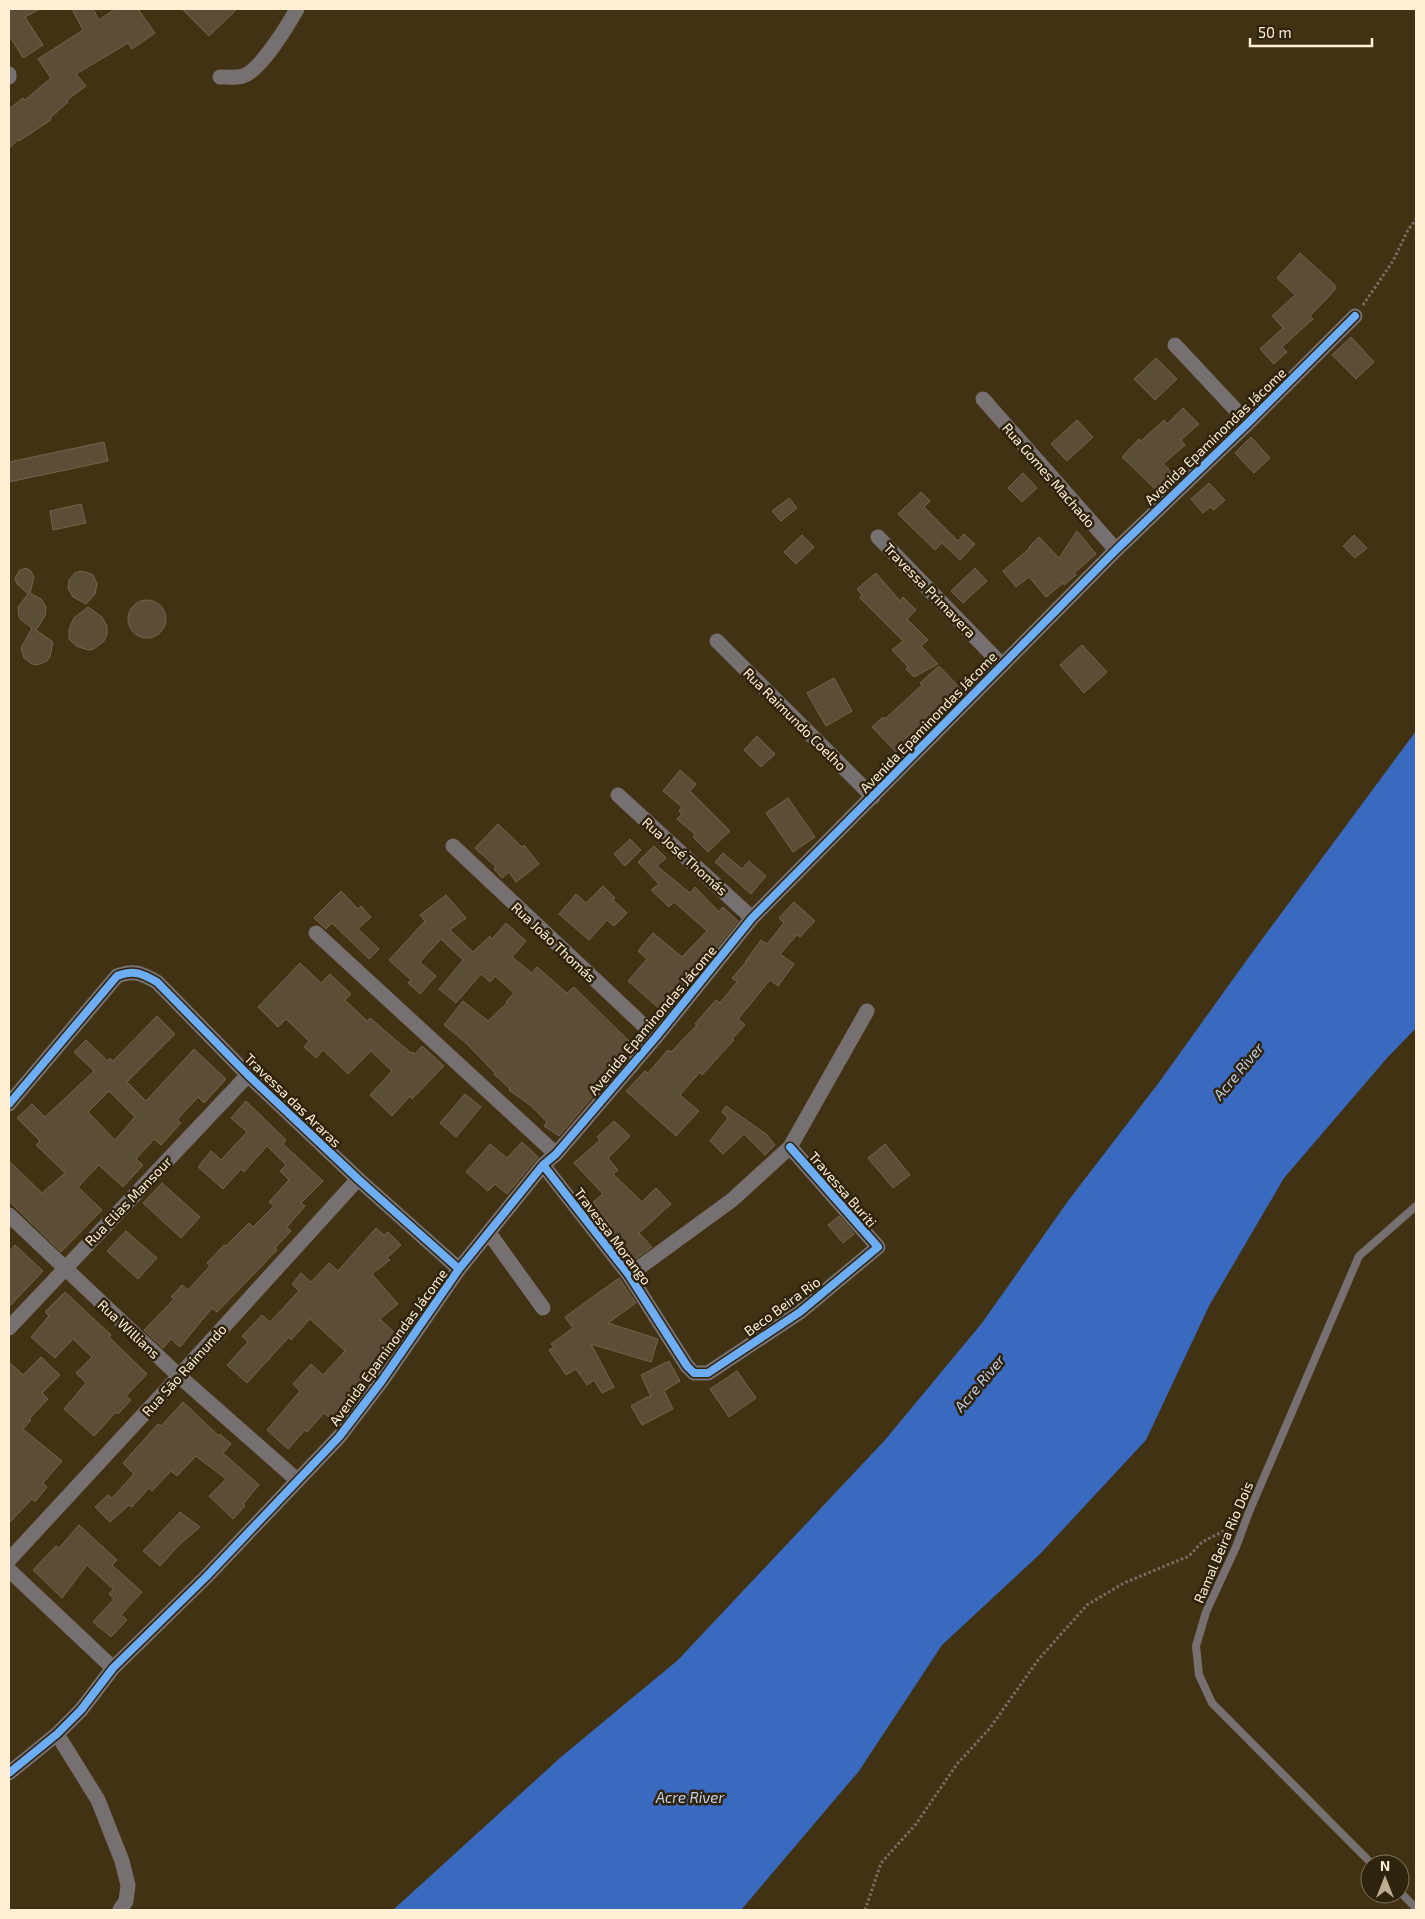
<svg xmlns="http://www.w3.org/2000/svg" width="1425" height="1919" viewBox="0 0 1425 1919" font-family="'Exo 2',sans-serif">
	<style>
		.water { fill: #396abf }
		.building { fill: #5c4d36; stroke: #74644f; fill-rule: evenodd }
		.lines { fill: none; stroke-linecap: round; stroke-linejoin: round }
		.path { stroke: #786e65; stroke-width: 3; stroke-dasharray: 2.5 2.5; stroke-linecap: butt }
		.service { stroke: #777071; stroke-width: 8 }
		.minor { stroke: #777071; stroke-width: 15 }
		.cycleway-casing { stroke: #2f230e; stroke-width: 11 }
		.cycleway { stroke: #6dadf4; stroke-width: 8 }
		.labels { text-anchor: middle; dominant-baseline: central; stroke-width: 5; stroke-linejoin: round; paint-order: stroke }
		.street-label { font-size: 14px; fill: #ffefd5; stroke: #2f230e }
		.water-label { font-size: 15px; font-style: italic; fill: #c0cfe7; stroke: #2f230e }
	</style>
	<rect width="100%" height="100%" fill="#413213"/>
	<path class="water" d="M1416,731V1028L1387,1058L1284,1178L1209,1306L1146,1440L1040,1554L942,1645L859,1771L741,1910H393L561,1757L678,1660L885,1440L982,1323L1068,1201L1160,1081L1246,961Z"/>
	<path class="building" d="M9,9H40L25,17L43,45L23,58L9,35Z
		M72,9H93L99,20L115,9H138L155,33L132,49L128,43L76,74L86,86L67,100L68,102L50,118L51,120L19,141L18,140L9,148V109L23,98L25,100L51,78L38,59L83,30Z
		M182,9H237L209,36Z
		M1300,253L1335,285V290L1310,316L1313,319L1282,347L1287,352L1274,364L1260,349L1283,328L1272,316L1295,295L1277,278Z
		M1351,337L1374,362L1356,379L1332,355Z
		M1156,358L1177,379L1155,400L1134,379Z
		M1183,408L1199,424L1181,440L1185,445L1163,464L1172,472L1155,489L1122,457L1139,439L1141,441L1164,420L1167,424Z
		M1077,420L1093,437L1067,461L1051,444Z
		M1251,437L1270,458L1254,473L1235,453Z
		M104,442L108,461L9,482V462Z
		M1023,473L1037,488L1022,502L1008,488Z
		M1209,483L1225,500L1214,510L1210,507L1203,513L1191,499Z
		M921,492L930,501L924,507L958,541L964,534L975,544L960,560L942,543L935,550L898,514Z
		M789,498L797,508L781,521L772,511Z
		M81,504L86,523L53,530L50,511Z
		M1077,531L1096,554L1074,573L1076,575L1064,585L1063,583L1046,597L1029,577L1016,587L1003,571L1030,548L1029,547L1039,537L1059,558Z
		M802,535L814,547L796,564L784,552Z
		M1354,535L1367,548L1355,558L1343,546Z
		M26,568L31,571L34,577L30,593L41,599L46,607L45,616L36,630L53,642L50,657L47,661L37,665L32,664L24,658L21,648L32,628L21,620L19,616L18,607L28,594L17,584L15,578L20,570Z
		M975,568L987,581L963,603L951,591Z
		M80,571L89,573L93,575L97,584L95,594L86,604L73,597L68,589L69,580L75,573Z
		M876,573L900,601L903,597L916,610L907,619L928,640L921,646L938,664L914,677L906,669L908,667L892,650L903,641L860,598L862,595L857,589Z
		M128 619a19 19 0 1 1 38 0a19 19 0 1 1-38 0Z
		M88,607L102,617L107,626V635L104,641L94,649L88,650L76,646L69,639V629L74,618Z
		M1082,645L1107,672L1084,693L1060,665Z
		M939,666L963,691L944,708L941,706L906,738L909,741L896,752L872,727L882,718H886L922,685L920,683Z
		M834,678L852,711L826,726L807,693Z
		M757,736L775,754L761,767L744,750Z
		M680,770L696,784L690,791L730,831L708,852L693,837L695,834L677,819L682,814L679,811L682,807L663,791Z
		M788,798L815,837L793,852L766,813Z
		M498,824L522,847L524,845L539,864L516,882L509,872L502,878L494,869L496,867L475,848Z
		M630,839L641,850L625,866L614,854Z
		M654,846L666,858L657,866L690,893L695,887L719,912L723,907L738,921L679,994L678,993L662,1011L628,981L647,959L638,951L653,933L682,957L707,931L674,902L669,907L651,890L659,884L638,862Z
		M723,853L742,869L749,861L766,876L751,894L715,862Z
		M603,886L615,898L613,900L627,913L614,926L607,920L589,940L559,914L576,894L586,903Z
		M341,891L358,909L361,906L371,917L358,929L379,949L369,959L332,923L326,929L314,918Z
		M446,895L466,918L450,930L473,952L490,936L492,939L506,923L526,941L512,957L532,973L537,967L567,993L574,987L634,1046L606,1073L610,1076L559,1136L544,1126L547,1122L530,1105L509,1090L510,1089L494,1074L495,1073L466,1043L444,1025L463,1001L488,1021L507,1003L506,1002L514,993L495,976L490,982L481,974L456,1003L439,989L463,960L441,939L420,962L436,976L420,994L408,983L411,980L389,960L425,921L420,915Z
		M794,902L815,921L800,937L797,935L780,954L794,964L778,986L770,980L738,1019L745,1025L732,1039L734,1040L702,1075L700,1072L680,1095L699,1111L676,1136L626,1091L645,1071L648,1073L668,1050L671,1052L697,1025L695,1024L716,1000L720,1003L737,982L732,978L746,962H745L761,940L767,944L784,923L779,918Z
		M300,963L321,983L330,974L351,994L345,1000L367,1021L370,1018L411,1053L413,1052L415,1054L422,1046L444,1066L412,1099L410,1096L392,1116L370,1095L392,1071L371,1051L348,1074L323,1050L316,1058L304,1047L309,1041L286,1019L278,1027L258,1007Z
		M157,1016L175,1034L127,1082L146,1101L194,1049L226,1079L204,1103L198,1097L177,1120L181,1123L161,1145L154,1139L136,1159L143,1165L123,1187L99,1165L78,1187L102,1210L61,1252L9,1201V1161L42,1193L65,1173L36,1145L40,1141L17,1118L32,1104L45,1117L94,1071L74,1052L86,1040L108,1061L110,1058L113,1061ZM109,1091L135,1117L115,1140L88,1112Z
		M465,1094L481,1107L456,1137L440,1123Z
		M246,1101L286,1140L283,1144L323,1181L301,1203L305,1206L287,1227L291,1231L275,1248L277,1250L255,1273L217,1312L212,1308L180,1347L171,1339L163,1348L144,1330L174,1299L171,1297L182,1285L188,1290L210,1266L207,1263L224,1245L226,1246L249,1223L253,1227L274,1206L269,1202L289,1180L280,1171L286,1165L267,1146L244,1172L241,1169L223,1189L198,1167L211,1151L221,1160L247,1132L231,1118Z
		M726,1106L766,1134L775,1145L765,1155L744,1134L723,1154L710,1141L728,1118L722,1112Z
		M614,1121L630,1136L608,1158L618,1170L613,1174L642,1202L656,1188L671,1204L639,1233L652,1247L634,1260L607,1228L610,1225L593,1202L603,1194L574,1163L600,1140L597,1137Z
		M522,1142L538,1157L507,1194L495,1184L488,1191L466,1172L490,1144L507,1158Z
		M885,1144L910,1175L893,1188L868,1158Z
		M162,1183L200,1217L181,1238L143,1203Z
		M839,1216L854,1234L843,1243L828,1225Z
		M376,1228L384,1235L388,1232L401,1245L387,1258L390,1260L372,1274L398,1304L380,1319L400,1338L385,1356L386,1358L375,1374L331,1419L324,1413L307,1432L305,1430L288,1449L267,1430L300,1391L293,1384L311,1364L323,1375L345,1351L310,1319L291,1340L289,1337L247,1383L227,1365L248,1342L242,1336L262,1315L270,1322L299,1291L292,1284L301,1273L311,1282L329,1263L338,1271Z
		M126,1231L157,1258L138,1279L107,1251Z
		M15,1245L43,1271L9,1307V1252Z
		M619,1278L636,1303L608,1323L658,1339L651,1362L591,1344L614,1387L602,1393L594,1380L587,1385L576,1369L566,1375L549,1350L554,1347L551,1344L573,1328L565,1317Z
		M65,1292L111,1335L109,1337L147,1374L126,1396L131,1400L118,1414L116,1412L94,1436L64,1409L86,1383L76,1373L92,1357L73,1339L55,1358L31,1337L49,1316L45,1312Z
		M41,1357L60,1375L42,1393L48,1399L29,1419L31,1420L23,1429L62,1461L43,1483L47,1487L35,1502L32,1499L9,1523V1362L23,1375Z
		M669,1361L680,1381L664,1391L673,1409L642,1425L631,1406L647,1397H651L641,1375Z
		M737,1371L756,1398L729,1417L710,1389Z
		M183,1402L219,1436L220,1434L231,1444L223,1453L259,1485L243,1504L245,1506L233,1519L209,1496L226,1479L196,1456L177,1476L171,1471L152,1491L149,1488L132,1507L129,1505L110,1522L95,1507L108,1495L112,1498L134,1474L123,1463L158,1424L161,1426Z
		M180,1512L200,1527L180,1544L160,1566L143,1551Z
		M79,1525L117,1560L112,1565L142,1592L121,1615L127,1620L111,1637L93,1622L114,1599L109,1594L113,1589L87,1565L62,1598L33,1570L56,1546L59,1548Z"/>
	<g class="lines">
		<path class="path" d="M1363,305L1393,261L1408,230L1416,219
			M865,1910L881,1863L916,1824L957,1764L990,1728L1038,1660L1087,1605L1124,1583L1189,1556L1202,1542L1222,1532L1231,1529"/>
		<path class="service" d="M1372,1864L1212,1703L1199,1675L1196,1646L1206,1612L1236,1547L1249,1512L1359,1256L1416,1206
			M1400,1892L1416,1908"/>
		<path class="minor" d="M9,74V77
			M220,77C227,77 236,78 243,76C261,70 288,25 297,9
			M1175,345L1248,423
			M983,399L1116,550
			M878,537L1002,665
			M717,641L873,797
			M618,795L752,918
			M453,846L656,1037
			M316,933L556,1154
			M9,1104L117,976C134,969 143,974 157,982L248,1075L358,1179L459,1269
			M543,1165L629,1275L687,1366L694,1373H708L800,1312L878,1247L790,1147
			M9,1215L179,1376L297,1480
			M489,1233L543,1308
			M629,1275L732,1200L790,1147L867,1011
			M9,1328L248,1075
			M9,1560L179,1376L358,1179
			M9,1570L113,1668
			M57,1734L98,1800L122,1861L128,1885L126,1901L120,1910
			M9,1773L57,1734L81,1710L113,1668L206,1577L339,1437L381,1382L459,1269L543,1165L556,1154L656,1037L752,918L1116,550L1248,423L1355,316"/>
		<g class="cycleway-casing">
			<path id="cycleway" d="M9,1104L117,976C134,969 143,974 157,982L248,1075L358,1179L459,1269
				M543,1165L629,1275L687,1366L694,1373H708L800,1312L878,1247L790,1147
				M9,1773L57,1734L81,1710L113,1668L206,1577L339,1437L381,1382L459,1269L543,1165L556,1154L656,1037L752,918L1116,550L1248,423L1355,316"/>
		</g>
		<use href="#cycleway" class="cycleway"/>
	</g>
	<g class="labels">
		<g class="street-label">
			<text transform="translate(1215 436) rotate(-44)">Avenida Epaminondas Jácome</text>
			<text transform="translate(1049 475) rotate(49)">Rua Gomes Machado</text>
			<text transform="translate(930 590) rotate(46)">Travessa Primavera</text>
			<text transform="translate(795 719) rotate(45)">Rua Raimundo Coelho</text>
			<text transform="translate(928 722) rotate(-46)">Avenida Epaminondas Jácome</text>
			<text transform="translate(685 856) rotate(42)">Rua José Thomás</text>
			<text transform="translate(554 942) rotate(43)">Rua João Thomás</text>
			<text transform="translate(652 1020) rotate(-50)">Avenida Epaminondas Jácome</text>
			<text transform="translate(293 1100) rotate(44)">Travessa das Araras</text>
			<text transform="translate(843 1189) rotate(49)">Travessa Buriti</text>
			<text transform="translate(128 1201) rotate(-46)">Rua Elias Mansour</text>
			<text transform="translate(613 1236) rotate(53)">Travessa Morango</text>
			<text transform="translate(782 1306) rotate(-36)">Beco Beira Rio</text>
			<text transform="translate(129 1329) rotate(43)">Rua Willians</text>
			<text transform="translate(388 1347) rotate(-54)">Avenida Epaminondas Jácome</text>
			<text transform="translate(184 1370) rotate(-48)">Rua São Raimundo</text>
			<text transform="translate(1223 1542) rotate(-67)">Ramal Beira Rio Dois</text>
		</g>
		<g class="water-label">
			<text transform="translate(1238 1071) rotate(-50)">Acre River</text>
			<text transform="translate(979 1383) rotate(-50)">Acre River</text>
			<text x="690" y="1797">Acre River</text>
		</g>
	</g>
	<rect width="1425" height="1919" fill="none" stroke="#ffefd5" stroke-width="20"/>
	<g transform="translate(1385 1879)"><circle r="24" fill="#2f230e" stroke="#82755e"/>
	<path d="M0-4L9 19L0 12L-9 19Z" fill="#bcad91"/>
	<text y="-8" font-size="14" font-weight="bold" text-anchor="middle" fill="#ffefd5">N</text>
	</g>
	<path d="M1250 38v8h122v-8" fill="none" stroke="#ffefd5" stroke-width="2.5"/>
	<text x="1258" y="38" font-size="15" fill="#ffefd5" stroke="#2f230e" stroke-width="4" paint-order="stroke">50 m</text>
</svg>
